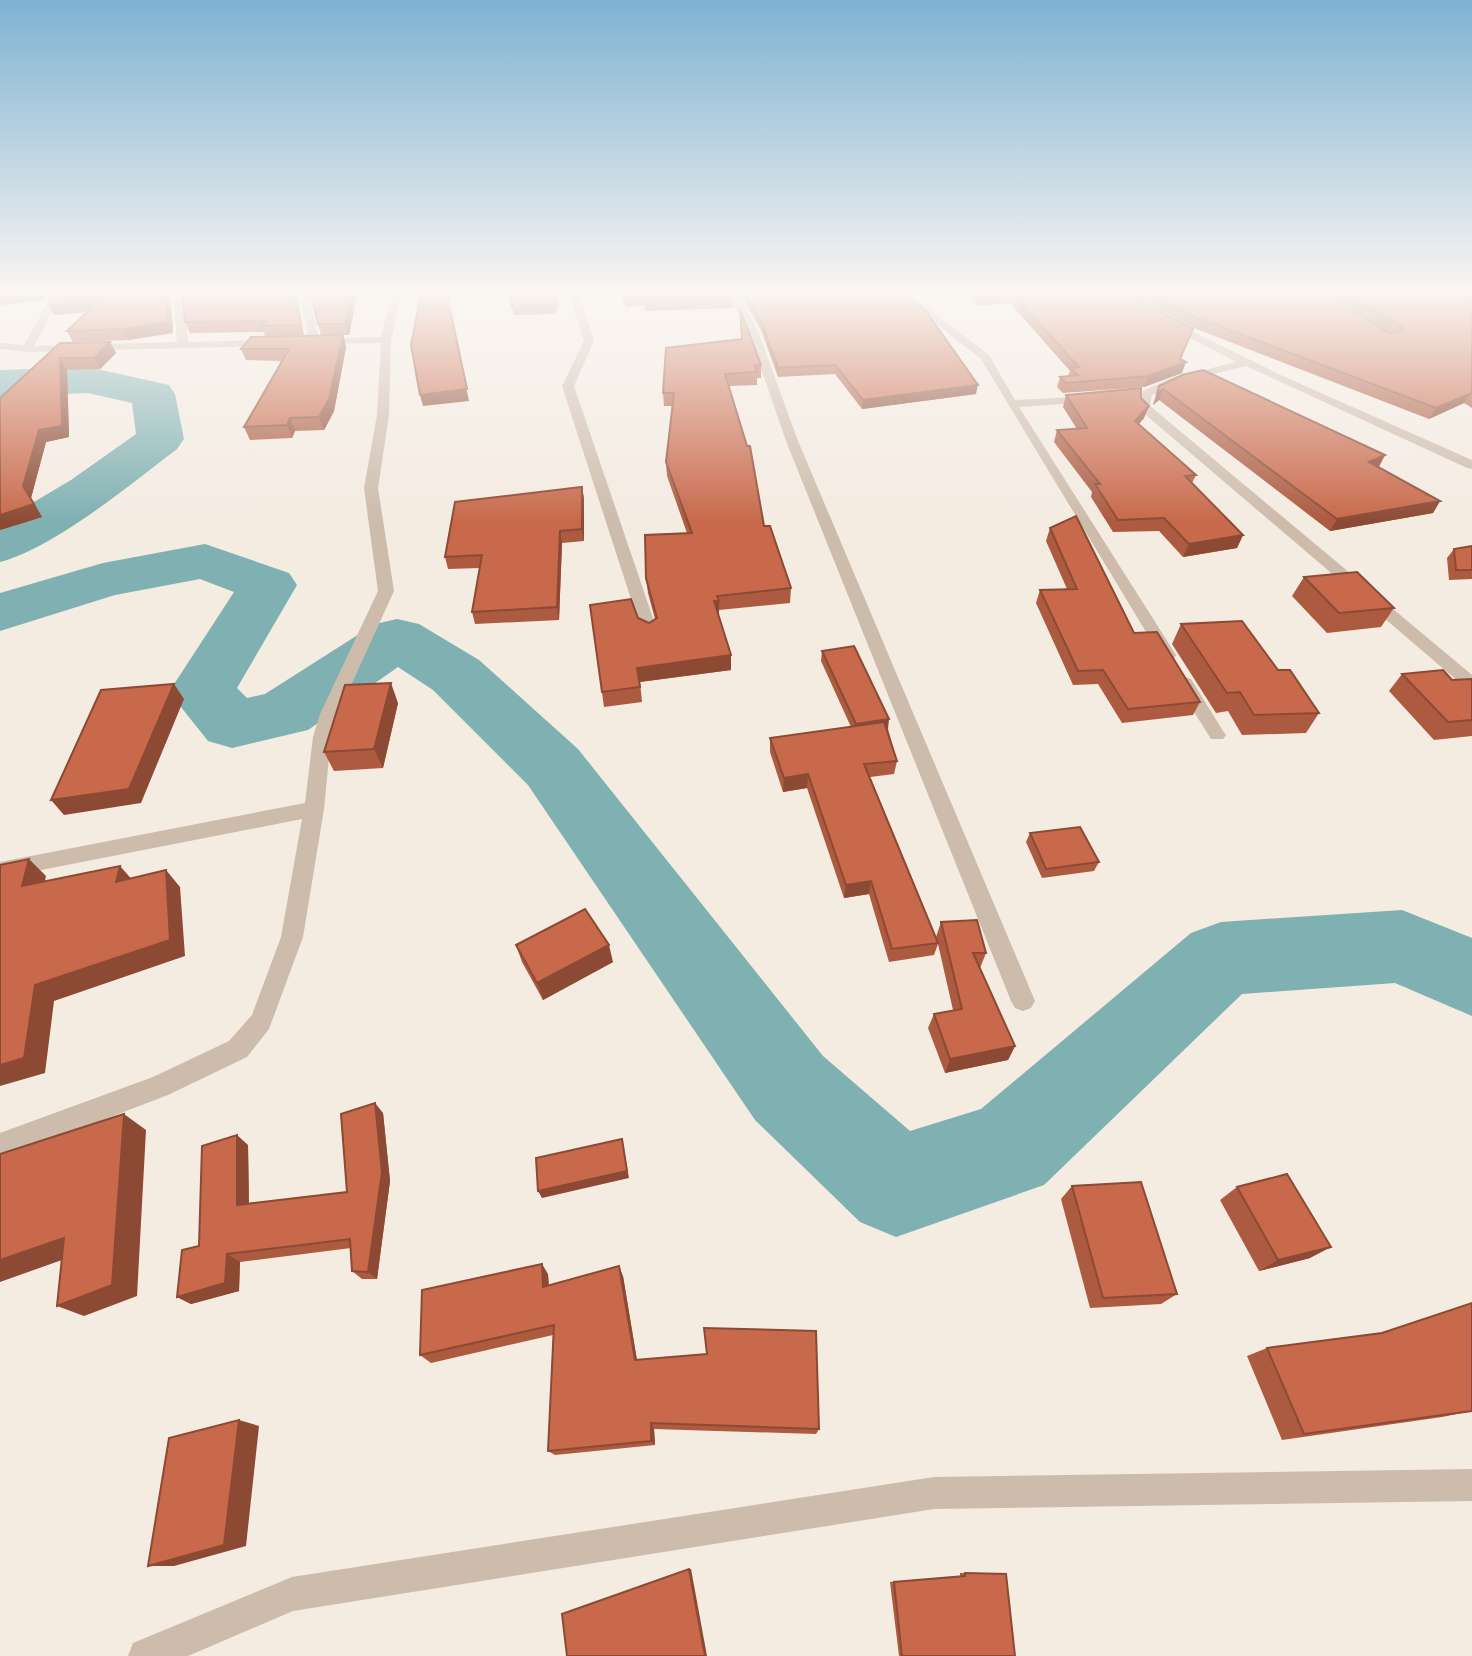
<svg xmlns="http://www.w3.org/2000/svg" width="1472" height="1656" viewBox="0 0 1472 1656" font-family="Signika,sans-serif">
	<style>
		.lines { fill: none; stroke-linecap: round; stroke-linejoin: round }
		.river { fill: #7fb0b2; fill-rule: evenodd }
		.street { fill: #cdbbac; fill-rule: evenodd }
		.wall { fill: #ac5a40 }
		.shaded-wall { fill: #8c4a34 }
		.building { fill: #c8694b; stroke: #8c4a34; stroke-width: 2 }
	</style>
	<rect width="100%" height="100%" fill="#f4ebe1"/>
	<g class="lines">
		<path class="river" d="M88,367L169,385L175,394L184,439L177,449C131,484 54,548 0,562V522L71,480L136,434L132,403L88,393L0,396V370Z
			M205,544L289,573L297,585L237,688L247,698L265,694L375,624L397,619L419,624L479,660L578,749L823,1056L910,1131L981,1109L1191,933L1221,922L1402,910L1472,938V1016L1395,983L1242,994L1044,1185L896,1237L860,1222L755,1120L528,785L433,690L398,667L308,730L232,748L208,741L169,692L234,592L200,579L115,595L0,631V593L103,563Z"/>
		<path class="street" d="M50,290H60L58,301L34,346L177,342L173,290H183L188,342L270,340L275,343L270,346L27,352L0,349V343L24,345L48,301Z
			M298,290H308L319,339L381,337L393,290H403L391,340L389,415L378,488L394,591L338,714L331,737L324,809L303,937L269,1029L247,1057L168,1095L0,1159V1133L153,1077L229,1041L252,1015L281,937L302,819L0,878V862L305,803L313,737L320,714L378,591L364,488L377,415L381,343L310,344Z
			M568,290H578L594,341L574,386L657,630L649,635L641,630L562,386L584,341Z
			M726,290H736L758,331L798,441L1035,1001L1031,1008L1023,1011L1015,1008L1011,1001L786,441L748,331Z
			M893,290H904L989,355L1015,400L1095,396V400L1091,402L1019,407L1176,655L1174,659L1168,660L1160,655L981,359Z
			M1169,320L1285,377L1472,460V469L1467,468L1246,366L1177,383L1152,395L1150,406L1472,675V690L1466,688L1140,410L1143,391L1169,379L1236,362L1165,325L1164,323Z
			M1185,677L1191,679L1223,731L1226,735L1223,739H1211L1176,683Z
			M1472,1469V1501L934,1509L293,1611L188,1656H128L133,1643L292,1577L934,1477Z"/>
	</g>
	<path class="wall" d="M170,290L173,333L128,340L73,342L67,331L87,312L54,315Z
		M182,290H296L304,336L343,335L346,347L334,411L324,430L295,431L292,438L250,440L244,427L283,361L246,360L241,349L265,337L264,332L190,333L185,322Z
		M358,290L349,335H321L318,324Z
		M507,290H559L556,314L514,315Z
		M618,290H727L732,300L733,308L645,311L644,305L626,307Z
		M738,290H899L976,394L862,409L835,374L778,377L761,330Z
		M962,290H1118L1189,340L1180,360L1182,373L1144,387L1063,393L1057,387L1060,377L1068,376L1070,371L1010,303L978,306Z
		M1122,290H1321L1390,334H1391L1322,290H1472V304L1471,306L1472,307V408L1464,403L1429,419L1194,328Z
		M740,309L761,365V378H757V385L729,386L764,526L791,588L790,603L719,610L718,616L731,655V670L640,682L642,702L604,707L590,605L638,618L649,623L655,619L648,593L646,578L687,533L667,476L666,462L672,406H664L663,393L741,339Z
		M110,342L116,353L100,369L67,370L69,437L46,442L31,498L42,517L0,530L60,343Z
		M1159,386L1385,455L1379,467L1440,501L1433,513L1330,531L1159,400L1153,405Z
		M1066,395L1141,398L1144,418L1139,424L1196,475L1192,483L1243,535L1237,548L1183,557L1159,531L1113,532L1091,497L1092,492L1054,442L1057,430L1077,429L1063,407Z
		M582,487L584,499V541L562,543L559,620L475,624L472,612L480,568L448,569L445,557Z
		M1050,528L1134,633L1200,702L1193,715L1122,723L1098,684L1073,685L1036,603L1040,590L1067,589L1046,541Z
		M1472,546V579L1449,580L1447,558L1454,549Z
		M1304,577L1394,608L1381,627L1327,633L1292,596Z
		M1181,624L1278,670L1319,713L1306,733L1242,735L1228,711L1216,713L1172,644Z
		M822,651L888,729L897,761L894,774L870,777L936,937L941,922L986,953L980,968L1015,1046L1008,1060L945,1073L928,1028L934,1014L953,1010L938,944L934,955L889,962L869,894L844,898L807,788L783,792L770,752V738L851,727L821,661Z
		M1402,674L1452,680L1472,679V736L1434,740L1389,691Z
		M398,703L383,768L334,771L324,752Z
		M1030,833L1099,862L1094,871L1042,878L1026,842Z
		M516,945L613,962L543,1000L522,962Z
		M383,1113L390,1181L377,1279H362L352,1271L351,1248L240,1262L239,1291L191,1304L177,1297L199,1246L248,1145L249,1203L347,1192Z
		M1072,1186L1177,1294L1161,1304L1090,1308L1061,1199Z
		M1237,1187L1310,1258L1259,1271L1220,1200Z
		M548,1274L549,1285L623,1276L637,1360L819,1429L816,1434L654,1429L655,1445L555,1455L548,1451L553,1335L431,1363L420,1355Z
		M1267,1348L1472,1411L1442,1417L1282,1440L1247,1356Z
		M960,1573L1006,1574L1015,1656H899L890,1582L960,1576Z"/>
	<path class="shaded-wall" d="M38,290H49L45,300L0,305V294Z
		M166,290H170L173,333L128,340L123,329Z
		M293,290H296L304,336L301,325Z
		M352,290H358L349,335L345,324Z
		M446,290L469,401L423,406L420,395Z
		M557,290H559L556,314L555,306Z
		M644,297V305L626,307L625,299Z
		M101,299L106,310L54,315L48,305Z
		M1193,329L1178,365L1186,362L1182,373L1144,387L1148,376Z
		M343,335L346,347L334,411L324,430L319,417Z
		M110,342L116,353L100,369L94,358Z
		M60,358L67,370L69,437L46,442L31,498L42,517L0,530V515L23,486Z
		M978,385L976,394L862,409L863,400Z
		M1163,389L1159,400L1153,405L1157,394Z
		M1471,392L1464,403L1429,419L1436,408Z
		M1149,406L1144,418L1131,433L1135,421Z
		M290,418L295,431L292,438L287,425Z
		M1385,455L1378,467L1369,462Z
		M582,487L584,499V541L582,529Z
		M1440,501L1433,513L1330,531L1337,519Z
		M560,531L562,543L559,620L557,607Z
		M1243,535L1237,548L1183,557L1189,544Z
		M714,601H719V616Z
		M731,655V670L639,682L637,668Z
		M391,683L398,703L383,768L374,749Z
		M174,684L184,699L141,803L64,815L51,800Z
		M889,719L888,729L855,734L856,724Z
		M808,774L807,788L783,792L784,778Z
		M29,859L46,876L40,903L22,886Z
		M120,866L135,883L116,882Z
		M166,870L180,887L185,956L54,1001L45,1073L0,1086V1065L35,985Z
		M871,881L869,894L844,898L846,885Z
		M609,945L613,962L543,1000L537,983Z
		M1015,1046L1008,1060L945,1073L950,1059Z
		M375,1103L383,1113L390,1181L377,1279L368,1272Z
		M124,1114L146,1130L137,1296L84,1316L57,1306Z
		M237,1135L248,1145L249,1213L237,1205Z
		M622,1139L629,1178L542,1198L538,1191Z
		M64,1238L90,1250L0,1282V1260Z
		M1331,1247L1310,1258L1259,1271L1278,1260Z
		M227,1254L240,1262L239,1291L191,1304L177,1297Z
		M542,1264L548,1274L549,1296L543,1287Z
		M619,1266L623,1276L638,1367L635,1360Z
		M239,1420L259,1426L246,1546L174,1566H148Z
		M651,1423L654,1429L655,1445L651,1441Z
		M689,1569H691L707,1656H705Z"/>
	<path class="building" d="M0,290H38L0,294Z
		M54,290H166L168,322L123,329L67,331L101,299L48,305Z
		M182,290H293L301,325L261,326L266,321L185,322Z
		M310,290H352L345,324H318Z
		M422,290H446L467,389L420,395L411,345Z
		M508,290H557L555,306L512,307Z
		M620,290H727L732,300L645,303L644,297L625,299Z
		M742,290H899L925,310L978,385L863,400L835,365L778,368L761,321Z
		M973,290H1118L1193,329L1180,359L1186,362L1148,376L1066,383L1060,377L1078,375L1071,368L1079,367L1012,294L979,296Z
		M1143,290H1321L1390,334L1403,331L1402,327L1342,290H1472V292L1456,293L1472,302L1466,303L1472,307V393L1436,408L1198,318Z
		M740,309L761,365H755L757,372L725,374L747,446H750L764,526H770L791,588L717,596L719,601H714L731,655L637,668L640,687L602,692L590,605L631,599L638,618L649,623L657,618L646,578L645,535L692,533L666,462L674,393H663L666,348L742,339Z
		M343,335L329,399L319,417L290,418L287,425L244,427L289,349H241L251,337Z
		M110,342L94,358H60L62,426L39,430L23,486L34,504L0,515V398L60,343Z
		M1203,370L1385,455L1369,462L1440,501L1337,519L1163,389L1157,394L1159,386L1182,375Z
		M1141,388V398L1149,406L1135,421L1196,475L1185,476L1243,535L1189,544L1164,518L1118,520L1095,484H1100L1057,430L1087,428L1066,395Z
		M582,487V529L560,531L557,607L472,612L482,555L445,557L455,502Z
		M1076,516L1134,633L1157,632L1200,702L1128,709L1103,670L1078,671L1040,590L1077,589L1050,528Z
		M1472,546V570H1456L1454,549Z
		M1357,572L1394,608L1339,613L1304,577Z
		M1242,621L1278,670H1290L1319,713L1254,715L1240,692L1227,693L1181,624Z
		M854,646L889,719L856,724L822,651Z
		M1443,670L1452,680L1472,679V720L1448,722L1402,674Z
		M391,683L374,749L324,752L345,685Z
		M174,684L129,789L51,800L101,690Z
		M884,722L897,761L864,764L938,943L892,949L871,881L846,885L808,774L784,778L770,738Z
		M1080,827L1099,862L1046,869L1030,833Z
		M29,859L22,886L120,866L116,882L166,870L170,940L35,985L24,1058L0,1065V865Z
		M585,909L609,945L537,983L516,945Z
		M977,920L986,953H973L1015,1046L950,1059L934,1014L962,1009L941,922Z
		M375,1103L382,1172L368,1272L352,1271L350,1239L227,1254L225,1283L177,1297L182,1250L199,1246L202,1146L237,1135V1205L347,1192L341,1114Z
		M124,1114L112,1285L57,1306L64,1238L0,1260V1154Z
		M622,1139L627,1171L538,1191L536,1158Z
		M1287,1174L1331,1247L1278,1260L1237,1187Z
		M1141,1182L1177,1294L1103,1298L1072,1186Z
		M542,1264L543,1287L619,1266L635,1360L707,1354L704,1328L816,1331L819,1429L651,1423V1441L548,1451L554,1325L420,1355L422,1290Z
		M1472,1303V1411L1304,1434L1267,1348L1382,1333Z
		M239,1420L224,1545L148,1566L169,1438Z
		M689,1569L705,1656H567L562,1614Z
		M965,1573L1006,1574L1015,1656H902L894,1582L965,1576Z"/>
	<linearGradient id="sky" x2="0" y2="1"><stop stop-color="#7eb2d2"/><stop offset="0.56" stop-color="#faf6f2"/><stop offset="1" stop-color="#faf6f2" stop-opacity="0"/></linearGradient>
	<rect width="1472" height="522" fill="url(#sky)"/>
</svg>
